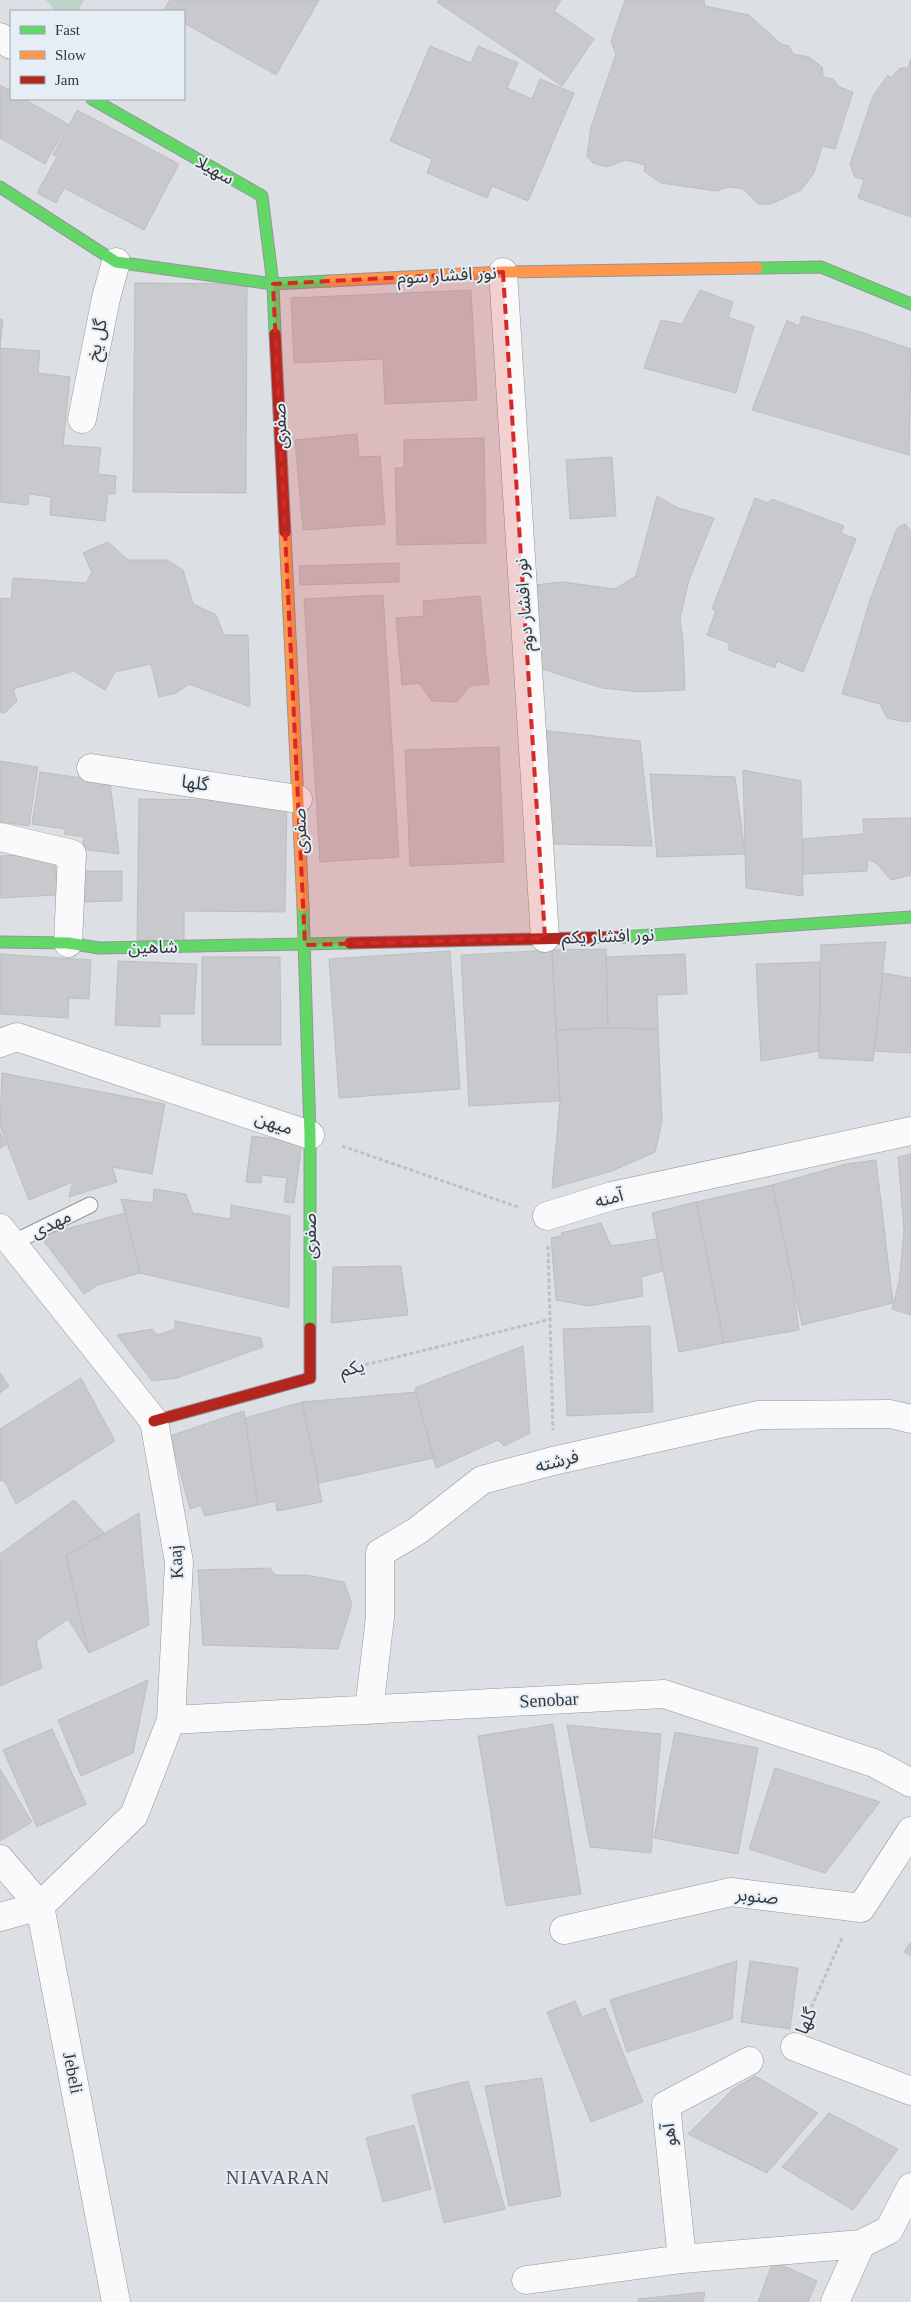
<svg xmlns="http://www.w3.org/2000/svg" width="911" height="2302" viewBox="0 0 911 2302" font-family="'Times New Roman','Noto Sans Arabic',serif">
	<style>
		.green { fill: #bcd4c8 }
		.building { fill: #c8c9cc; stroke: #bdbec1 }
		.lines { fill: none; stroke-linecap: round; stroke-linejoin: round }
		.lane-casing { stroke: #939699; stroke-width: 17 }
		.street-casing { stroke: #939699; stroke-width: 29 }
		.fast-casing { stroke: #939699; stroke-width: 13 }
		.slow-casing { stroke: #939699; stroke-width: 13 }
		.jam-casing { stroke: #939699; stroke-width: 13 }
		.path { stroke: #c0c0c2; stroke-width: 3; stroke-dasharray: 4 2.5; stroke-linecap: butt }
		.lane { stroke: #fafafb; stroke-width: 15 }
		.street { stroke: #fafafb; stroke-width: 28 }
		.fast { stroke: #63d668; stroke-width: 11 }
		.slow { stroke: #ff974d; stroke-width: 11 }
		.jam { stroke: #b3261e; stroke-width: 11 }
		.marked { fill: #d62828; fill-opacity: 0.2; stroke: #d62828; stroke-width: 4; stroke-dasharray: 10 6; stroke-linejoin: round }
		.labels { text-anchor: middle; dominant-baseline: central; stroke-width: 4; stroke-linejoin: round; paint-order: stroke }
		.street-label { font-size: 18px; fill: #33373a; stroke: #e5edf5 }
		.neighbourhood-label { font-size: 19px; letter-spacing: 1px; fill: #4a5158; stroke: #e5edf5 }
	</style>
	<rect width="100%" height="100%" fill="#dce0e4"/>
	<path class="green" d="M46,0H84L78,11H56Z"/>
	<path class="building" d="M170,0H319L276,75L184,23V11H163Z
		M439,0H561L554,11L594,39L562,86L437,2Z
		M625,0H704L705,6L749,15L781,44L789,46L793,54L809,57L822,67L823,77L833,79L839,87L853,92L835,149L822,146L814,173L801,190L771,204H758L743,189L729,187L716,191L661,183L644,171L645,165L626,160L606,167L593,163L587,156L591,127L616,54L611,41Z
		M430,46L471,63L478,46L518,63L507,88L532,99L540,79L574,93L528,201L492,186L487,198L427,173L432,159L390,141Z
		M911,59V217L858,198L864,180L855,177L850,164L873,96L888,75L891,78L900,68H908Z
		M0,85L11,91V99H24L68,124L45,164L0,138Z
		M77,110L179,164L144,230L64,188L56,203L37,193L57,157L53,155Z
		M135,283L247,284L246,493L133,492Z
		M471,290L477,400L385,404L383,359L294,363L291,298Z
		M700,290L733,302L728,317L754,326L736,393L644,368L661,320L682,324Z
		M802,316L864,333L911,349L909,455L752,410L787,320L799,326Z
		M0,319L3,320L0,348L40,351L38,373L70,377L63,445L101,448L98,474L116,476L115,494H108L105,521L50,515L51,497L29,494L28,505L0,502Z
		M357,434L359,457L380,456L385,524L303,530L295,440Z
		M484,438L486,543L397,545L395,468H404V440Z
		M612,457L616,516L570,519L566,460Z
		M657,496L678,508L714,518L689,580L680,619L683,642L685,690L639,692L602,688L539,668L534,585L563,582L615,589L636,576Z
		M755,498L768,503L772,499L844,526L841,533L856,539L803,672L777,661L775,668L729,650V643L707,635L716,611L712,609Z
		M905,524L911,531V721L905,722L887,718L880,704L842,694L870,600L897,528Z
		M108,542L128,560H167L183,570L193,604L216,615L224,635H248L250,707L189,684L176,693L159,697L151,664L115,672L105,690L74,671L13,689L17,701L5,713L0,712V598L11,599L13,578L86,583L92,572L83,553Z
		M399,563V582L300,585L299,566Z
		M383,595L399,857L320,862L304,599Z
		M480,596L489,684L470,686L457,702L432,701L419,683L402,685L396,618L424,616L423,601Z
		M540,730L640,741L652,846L551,844Z
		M499,747L504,862L410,866L405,750Z
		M0,761L38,767L29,826L0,822Z
		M743,770L801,781L803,896L746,888Z
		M40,772L110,782L119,854L82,849L84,837L64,834L65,829L32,824Z
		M650,774L735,777L745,854L657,857Z
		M139,799L287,801L285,912L184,911V941L137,940Z
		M911,818V875L891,880L877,864L868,859L867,871L803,874V839L864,834L863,819Z
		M55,853L57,895L0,898V856Z
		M76,871H122V901L76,902Z
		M886,942L873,1061L819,1058L821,945Z
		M606,949L608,1028L556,1030L552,950Z
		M552,950L560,1101L469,1106L461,955Z
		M450,951L460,1089L339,1098L329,959Z
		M0,954L91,960L89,999L69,998L68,1018L0,1014Z
		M685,954L687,994L657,995L658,1029L608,1028L606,957Z
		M202,957H280L281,1045H202Z
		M118,961L197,964L194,1014H160V1027L115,1025Z
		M820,962L819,1051L761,1061L756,964Z
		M883,973L911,978V1053L874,1051Z
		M608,1028L658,1029L662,1122L655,1152L612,1171L552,1188L560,1101L556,1030Z
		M2,1073L165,1104L152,1174L112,1167L117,1182L69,1197L73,1182L29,1200L0,1126Z
		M0,1132L6,1145L0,1148Z
		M252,1136L302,1143L294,1203L284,1202L287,1178L262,1175L261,1183L246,1182Z
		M911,1154V1315L892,1309L899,1282L904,1231L898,1157Z
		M876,1160L893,1303L802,1325L772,1185L846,1164Z
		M772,1185L791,1271L799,1330L724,1343L696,1202Z
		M154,1189L186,1194L193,1213L231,1219V1205L290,1216L289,1308L140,1273L121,1199L153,1203Z
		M696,1202L724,1343L679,1352L652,1213Z
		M125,1213L140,1273L98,1285L84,1294L40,1236Z
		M601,1223L611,1246L657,1239L663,1271L641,1277L643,1296L589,1306L556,1300L551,1238L562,1236L561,1233Z
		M401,1266L408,1315L331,1323L333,1267Z
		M175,1321L261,1338L263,1347L177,1378L152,1381L117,1335L152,1329L157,1335L175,1329Z
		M650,1326L653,1412L567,1416L563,1329Z
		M523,1346L530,1433L504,1446L498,1440L436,1468L415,1388Z
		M0,1373L9,1386L0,1393Z
		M81,1378L115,1441L16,1504L5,1482L0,1480V1429Z
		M416,1392L434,1458L319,1483L302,1402Z
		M302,1402L322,1502L277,1511L276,1501L258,1505L245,1418Z
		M244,1411L258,1505L205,1516L201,1505L190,1509L170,1436Z
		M74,1500L104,1533L66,1556L89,1653L68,1619L36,1641L42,1668L0,1686V1554Z
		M139,1513L149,1625L89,1653L66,1556Z
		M270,1568L275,1575H306L344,1582L352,1604L338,1649L203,1645L198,1570Z
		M148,1680L133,1753L81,1776L58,1720Z
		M553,1724L581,1894L506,1906L478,1736Z
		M567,1725L661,1734L651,1853L590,1847Z
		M52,1729L86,1804L37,1827L3,1750Z
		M675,1732L758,1748L738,1854L654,1838Z
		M775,1768L880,1802L825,1873L749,1849Z
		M0,1769L32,1822L0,1841Z
		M911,1942V1956L904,1952Z
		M737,1961L732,2019L627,2052L610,2000Z
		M750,1961L798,1968L790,2029L741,2022Z
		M575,2001L582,2017L605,2008L643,2102L591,2122L547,2012Z
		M755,2076L818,2113L767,2173L688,2134L733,2089Z
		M542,2078L561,2196L509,2206L485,2086Z
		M468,2081L505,2209L444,2223L412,2095Z
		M829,2113L898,2149L853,2210L782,2167Z
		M414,2125L431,2189L383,2202L366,2138Z
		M773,2261L817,2281L808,2302H758Z
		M705,2292L703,2302H638V2299Z"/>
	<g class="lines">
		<g class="lane-casing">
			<path id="lane" d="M12,1243L90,1205"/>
		</g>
		<g class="street-casing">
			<path id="street" d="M0,37L11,45
				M503,272L545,938
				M82,419L106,298L116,262
				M91,768L298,799
				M0,837L72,854L68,943
				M0,1043L17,1037L310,1135
				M547,1216L612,1196L911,1131
				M0,1228L154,1421L179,1562L171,1720L134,1815L40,1906L0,1917
				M369,1710L380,1617V1553L417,1531L482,1480L553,1461L759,1415L890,1414L911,1419
				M171,1720L664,1694L874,1763L911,1783
				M0,1859L40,1906L116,2302
				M564,1930L731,1892L861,1908L911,1831
				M795,2047L911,2091
				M682,2259L666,2105L749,2061
				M526,2280L682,2259L861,2244
				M835,2302L861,2244L889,2230L911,2187"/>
		</g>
		<g class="fast-casing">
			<path id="fast" d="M92,99L262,196L273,284L275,334
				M0,187L116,262L273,284L329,281
				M757,268L821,267L911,304
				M303,906L310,1135V1328
				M622,937L911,917
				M0,942L68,943L99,948L350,943"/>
		</g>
		<g class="slow-casing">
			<path id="slow" d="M329,281L503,272L757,268
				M285,532L303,906"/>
		</g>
		<g class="jam-casing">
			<path id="jam" d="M275,334L285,532
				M350,943L622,937
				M154,1421L310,1378V1328"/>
		</g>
		<path class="path" d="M342,1146L518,1207
			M548,1246L553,1430
			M340,1371L551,1319
			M806,2019L842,1938"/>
		<use href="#lane" class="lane"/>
		<use href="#street" class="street"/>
		<use href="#fast" class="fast"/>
		<use href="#slow" class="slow"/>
		<use href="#jam" class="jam"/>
	</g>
	<path class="marked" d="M503,272L545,938L305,945L273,284Z"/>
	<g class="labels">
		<g class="street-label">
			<text transform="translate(215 170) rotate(29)">سهیلا</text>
			<text transform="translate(447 275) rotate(-3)">نور افشار سوم</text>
			<text transform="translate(97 340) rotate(-79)">گل یخ</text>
			<text transform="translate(280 426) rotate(-93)">صفری</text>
			<text transform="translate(524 605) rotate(-94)">نور افشار دوم</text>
			<text transform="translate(195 783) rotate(8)">گلها</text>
			<text transform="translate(300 831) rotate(-93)">صفری</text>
			<text transform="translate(608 936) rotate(-2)">نور افشار یکم</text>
			<text transform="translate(153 947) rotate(-1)">شاهین</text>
			<text transform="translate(274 1123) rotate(18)">میهن</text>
			<text transform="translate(609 1198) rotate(-15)">آمنه</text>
			<text transform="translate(51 1224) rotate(-26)">مهدی</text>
			<text transform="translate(310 1236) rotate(-90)">صفری</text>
			<text transform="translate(352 1368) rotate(-14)">یکم</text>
			<text transform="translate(557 1461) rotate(-14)">فرشته</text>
			<text transform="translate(176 1562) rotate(-94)">Kaaj</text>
			<text transform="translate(549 1700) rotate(-3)">Senobar</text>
			<text transform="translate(757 1896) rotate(5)">صنوبر</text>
			<text transform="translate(806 2021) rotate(-67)">گلها</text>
			<text transform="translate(73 2073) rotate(79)">Jebeli</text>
			<text transform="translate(669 2135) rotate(-96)">آهو</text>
		</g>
		<g class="neighbourhood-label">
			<text x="278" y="2177">NIAVARAN</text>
		</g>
	</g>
	<rect x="10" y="10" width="175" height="90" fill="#e5edf5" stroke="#9ea4aa"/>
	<rect x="20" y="26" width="25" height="8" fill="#63d668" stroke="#9ea4aa"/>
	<text x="55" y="35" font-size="15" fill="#33373a">Fast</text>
	<rect x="20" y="51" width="25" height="8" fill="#ff974d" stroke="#9ea4aa"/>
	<text x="55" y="60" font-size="15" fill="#33373a">Slow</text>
	<rect x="20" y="76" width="25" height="8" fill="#b3261e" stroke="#9ea4aa"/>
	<text x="55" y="85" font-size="15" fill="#33373a">Jam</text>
</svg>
